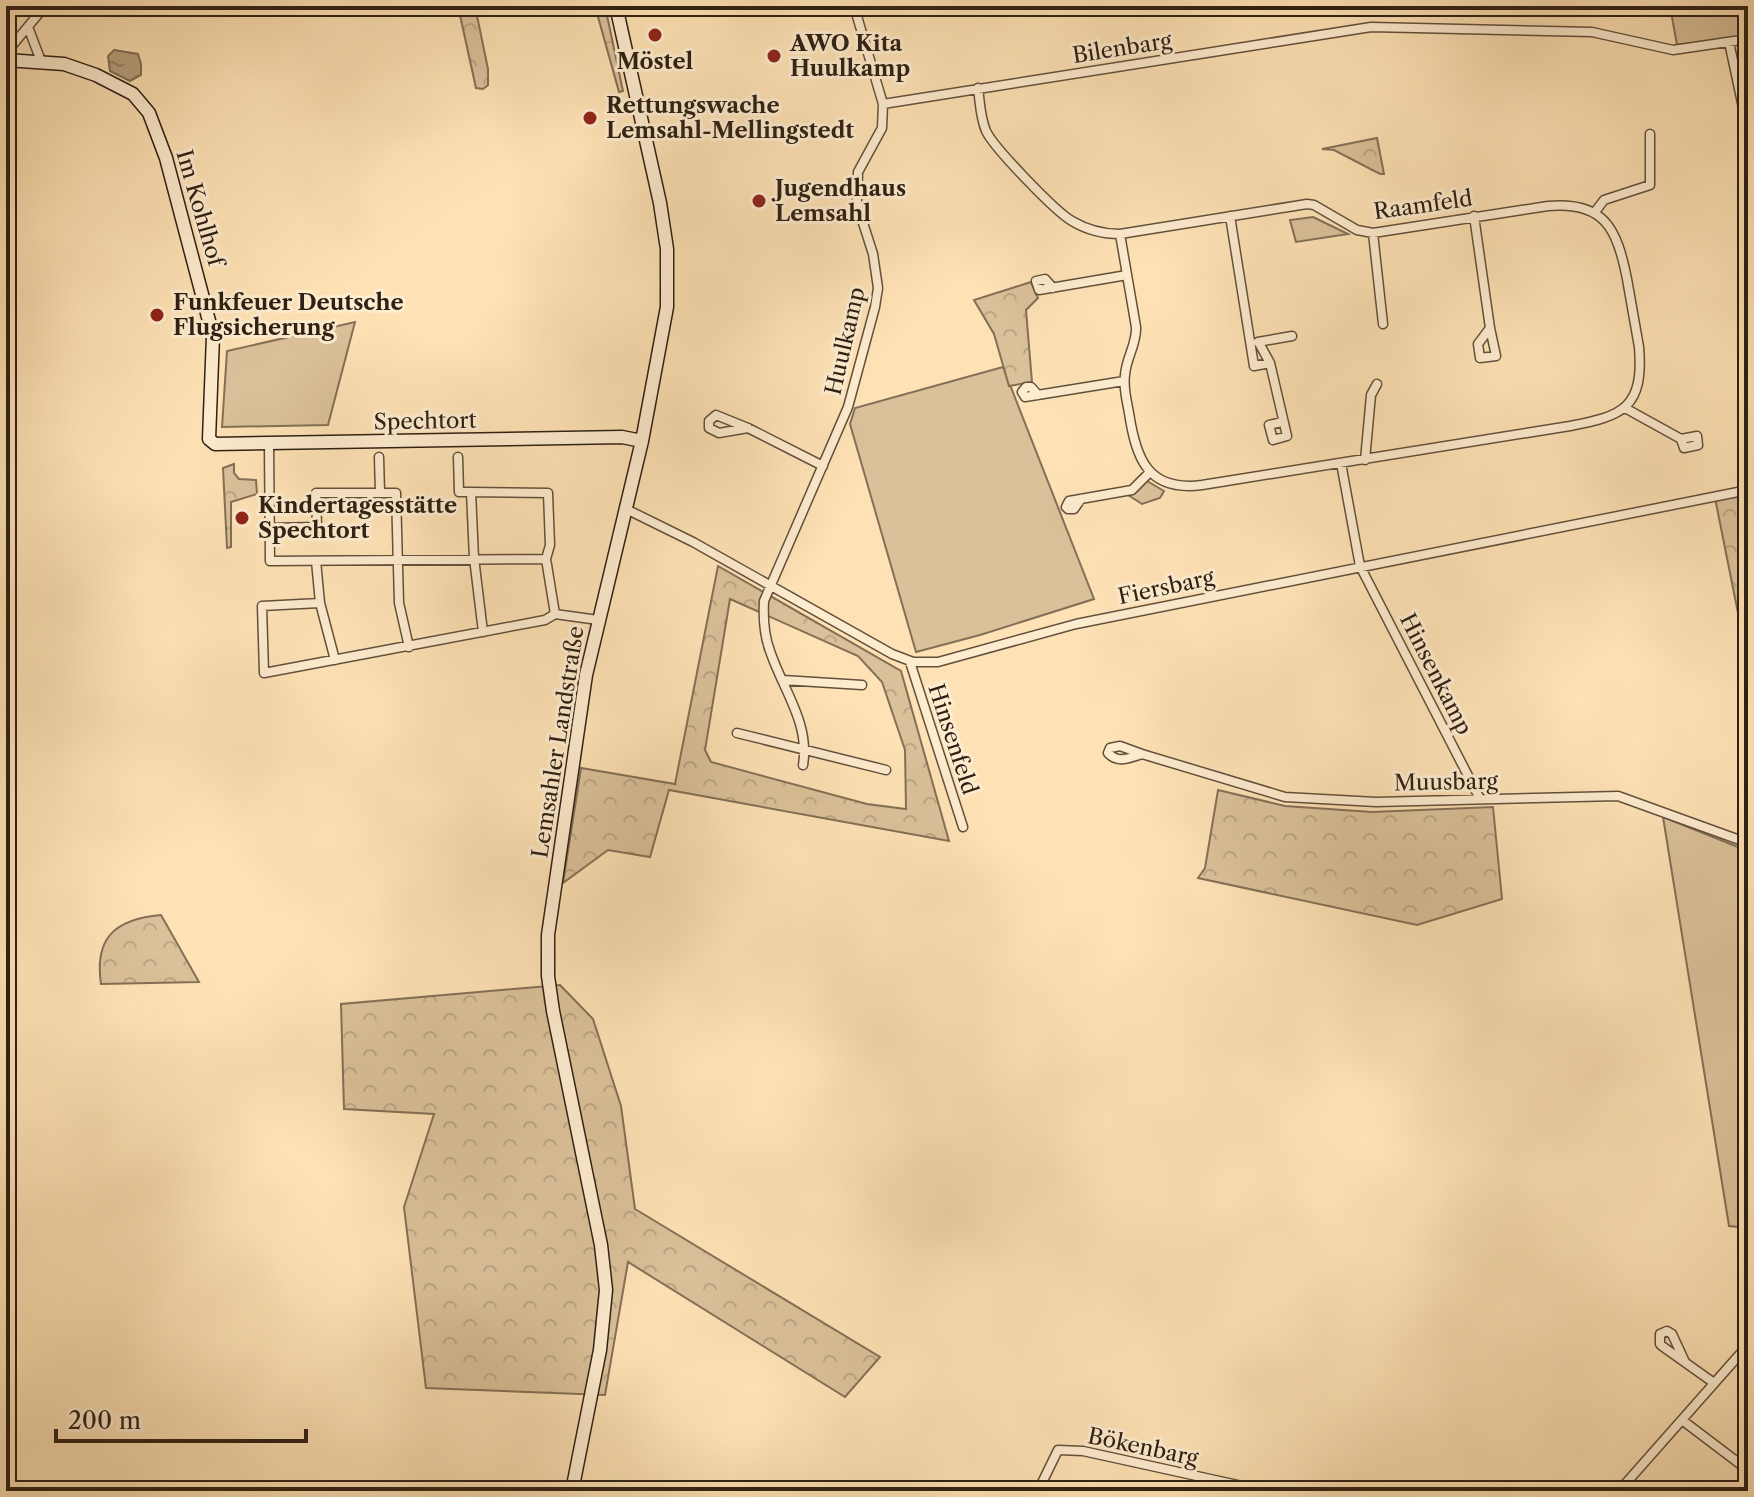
<svg xmlns="http://www.w3.org/2000/svg" width="1754" height="1497" viewBox="0 0 1754 1497" font-family="'Libre Caslon Text',serif">
	<style>
		.grass { fill: #dbc19a; stroke: #847057; stroke-width: 2 }
		.forest { fill: url(#forest-crowns); stroke: #847057; stroke-width: 2; fill-rule: evenodd }
		.water { fill: url(#water-ripples); stroke: #806d54; stroke-width: 2 }
		.lines { fill: none; stroke-linecap: round; stroke-linejoin: round }
		.street-casing { stroke: #62503c; stroke-width: 11 }
		.secondary-casing { stroke: #2e2014; stroke-width: 15 }
		.street { stroke: #feeccf; stroke-width: 8 }
		.secondary { stroke: #feeccf; stroke-width: 12 }
		.poi-dot { fill: #8f2418; stroke: #feeccf; stroke-width: 3 }
		.labels { text-anchor: middle; dominant-baseline: central; stroke-width: 6; stroke-linejoin: round; paint-order: stroke }
		.poi-label { font-size: 22px; font-weight: bold; fill: #2e2014; stroke: #feeccf; text-anchor: start }
		.street-label { font-size: 22px; fill: #2e2014; stroke: #feeccf }
	</style>
	<defs>
		<pattern id="forest-crowns" width="20" height="18" patternUnits="userSpaceOnUse" patternTransform="scale(2)"><rect width="20" height="18" fill="#dbc19a"/><path d="M2 6a3 3 0 1 1 6 0M12 15a3 3 0 1 1 6 0" fill="none" stroke="#bca684"/></pattern>
		<pattern id="water-ripples" width="26" height="14" patternUnits="userSpaceOnUse" patternTransform="scale(2)"><rect width="26" height="14" fill="#b7a07e"/><path d="M2 4q2-2 4 0t4 0M15 11q2-2 4 0t4 0" fill="none" stroke="#958266"/></pattern>
	</defs>
	<rect width="100%" height="100%" fill="#fee2b5"/>
	<filter id="stains"><feTurbulence type="fractalNoise" baseFrequency=".0025" numOctaves="4"/><feColorMatrix values="0 0 0 0 .2 0 0 0 0 .09 0 0 0 0 .02 0 0 0 .5 -.17"/></filter>
	<radialGradient id="worn" r=".72"><stop offset=".6" stop-color="#630" stop-opacity="0"/><stop offset="1" stop-color="#630" stop-opacity=".3"/></radialGradient>
	<path class="grass" d="M1670,6H1748V36L1677,45Z
		M1313,217L1348,234L1296,242L1290,220Z
		M355,322L328,425L222,427L227,351Z
		M1003,367L1094,599L980,635L916,652L850,424L855,408Z
		M1147,481L1164,491L1160,498L1142,504L1128,495Z
		M1663,817L1748,851V1228L1729,1226Z"/>
	<path class="forest" d="M458,6H475L488,69V85L483,89L476,88Z
		M595,6H605L623,91L619,92Z
		M1377,138L1384,174H1380L1334,150L1322,149Z
		M1031,282L1038,298L1026,310L1032,382L1009,386L994,334L974,300Z
		M234,464V473L239,479L256,480L257,494L231,502V547L227,548L223,468Z
		M1748,495V663L1715,498Z
		M718,566L901,671L949,841L669,790L650,857L608,850L563,883L581,768L675,784ZM730,599L858,656L882,682L905,750L906,809L867,804L711,762L705,750Z
		M1218,790L1285,806L1372,812L1493,807L1502,899L1417,925L1198,878L1205,868Z
		M161,915L199,982L101,984C94,937 116,919 161,915Z
		M560,985L593,1019L621,1106L635,1209L880,1357L845,1397L628,1262L605,1395L426,1388L404,1207L434,1114L344,1109L341,1004Z"/>
	<path class="water" d="M114,50L138,54L141,64V75L130,81L110,71L108,56Z"/>
	<g class="lines">
		<g class="street-casing">
			<path id="street" d="M28,27L41,61
				M1729,42L1748,131
				M6,53L45,6
				M978,88C980,102 980,117 986,131C994,148 1056,212 1072,221C1087,230 1103,234 1120,234L1307,204L1314,205L1357,230L1373,233L1548,206C1605,201 1617,229 1627,279C1631,302 1635,325 1639,347C1644,408 1623,416 1570,426L1202,485C1148,492 1136,459 1129,413C1127,401 1123,388 1125,375C1126,358 1137,344 1136,327L1120,234
				M883,104L1371,27L1592,32L1673,50L1748,39
				M1595,212L1604,200L1650,185V134
				M1230,216L1254,366L1270,363
				M1474,216L1490,328L1496,356L1480,358L1478,344L1490,328
				M1373,233L1383,324
				M1053,288L1045,279L1036,281L1039,290L1127,275
				M1258,342L1292,336
				M1259,343L1270,363L1287,436L1273,440L1269,425L1282,422
				M1038,395L1031,387H1026L1022,392L1025,397L1124,381
				M1625,408L1681,439L1684,448L1698,445L1697,436L1681,439
				M748,428L719,433L709,428V421L716,415L748,428L823,466
				M269,444L270,561L546,559L555,614L598,620
				M379,457L380,493
				M458,457L459,492H471
				M1365,460L1371,395L1377,384
				M1341,463L1360,566L1480,799
				M1081,499L1074,509H1068L1066,507L1069,501L1132,490L1150,472
				M626,509L693,542L892,654L913,662H938L1076,624L1748,490
				M269,528L317,527L316,493H396L399,603L409,647
				M316,561L320,603
				M483,632L474,558L471,492L548,493L550,545L546,559
				M335,660L320,603L262,606L264,673L545,620L555,614
				M910,662L963,827
				M783,680L862,685
				M737,733L886,770
				M1142,754C1129,758 1118,764 1108,753L1110,748L1120,746L1142,754L1285,797L1376,802L1618,796L1748,843
				M803,765C810,723 783,690 770,651C764,635 763,619 764,601L848,407L875,307L878,288L873,254L857,204L858,172L882,128L883,104L854,6
				M1685,1362L1672,1334L1667,1331L1660,1334V1344L1662,1346L1714,1383
				M1682,1420L1748,1470
				M1038,1491L1058,1450L1083,1451L1265,1491
				M1619,1491L1748,1345"/>
		</g>
		<g class="secondary-casing">
			<path id="secondary" d="M6,60L64,64L96,75L133,94L149,113L166,158L213,336L209,439L215,444L622,437L642,441
				M572,1491L600,1350L606,1290L601,1245L553,1011L548,976V935L586,675L642,441L667,307V249L660,203L616,6"/>
		</g>
		<use href="#street" class="street"/>
		<use href="#secondary" class="secondary"/>
	</g>
	<g class="poi-dot">
		<circle cx="655" cy="35" r="8"/>
		<circle cx="774" cy="56" r="8"/>
		<circle cx="590" cy="118" r="8"/>
		<circle cx="759" cy="201" r="8"/>
		<circle cx="157" cy="315" r="8"/>
		<circle cx="242" cy="518" r="8"/>
	</g>
	<g class="labels">
		<g class="poi-label">
			<text x="790" y="43">AWO Kita<tspan x="790" dy="25">Huulkamp</tspan></text>
			<text x="655" y="61" text-anchor="middle">Möstel</text>
			<text x="606" y="105">Rettungswache<tspan x="606" dy="25">Lemsahl-Mellingstedt</tspan></text>
			<text x="775" y="188">Jugendhaus<tspan x="775" dy="25">Lemsahl</tspan></text>
			<text x="173" y="302">Funkfeuer Deutsche<tspan x="173" dy="25">Flugsicherung</tspan></text>
			<text x="258" y="505">Kindertagesstätte<tspan x="258" dy="25">Spechtort</tspan></text>
		</g>
		<g class="street-label">
			<text transform="translate(1122 48) rotate(-9)">Bilenbarg</text>
			<text transform="translate(1423 205) rotate(-8)">Raamfeld</text>
			<text transform="translate(200 208) rotate(74)">Im Kohlhof</text>
			<text transform="translate(845 341) rotate(-77)">Huulkamp</text>
			<text transform="translate(425 421) rotate(-1)">Spechtort</text>
			<text transform="translate(1166 587) rotate(-12)">Fiersbarg</text>
			<text transform="translate(1436 674) rotate(63)">Hinsenkamp</text>
			<text transform="translate(953 739) rotate(72)">Hinsenfeld</text>
			<text transform="translate(558 742) rotate(-81)">Lemsahler Landstraße</text>
			<text transform="translate(1446 782) rotate(-1)">Muusbarg</text>
			<text transform="translate(1143 1447) rotate(12)">Bökenbarg</text>
		</g>
	</g>
	<rect width="1754" height="1497" fill="none" stroke="#fee2b5" stroke-width="32"/>
	<rect x="8" y="8" width="1738" height="1481" fill="none" stroke="#2e2014" stroke-width="4"/>
	<rect x="16" y="16" width="1722" height="1465" fill="none" stroke="#2e2014" stroke-width="2"/>
	<path d="M56 1429v12h250v-12" fill="none" stroke="#2e2014" stroke-width="4"/>
	<text x="68" y="1429" font-size="24" fill="#2e2014" stroke="#feeccf" stroke-width="6" paint-order="stroke">200 m</text>
	<rect width="100%" height="100%" filter="url(#stains)"/>
	<rect width="100%" height="100%" fill="url(#worn)"/>
</svg>
